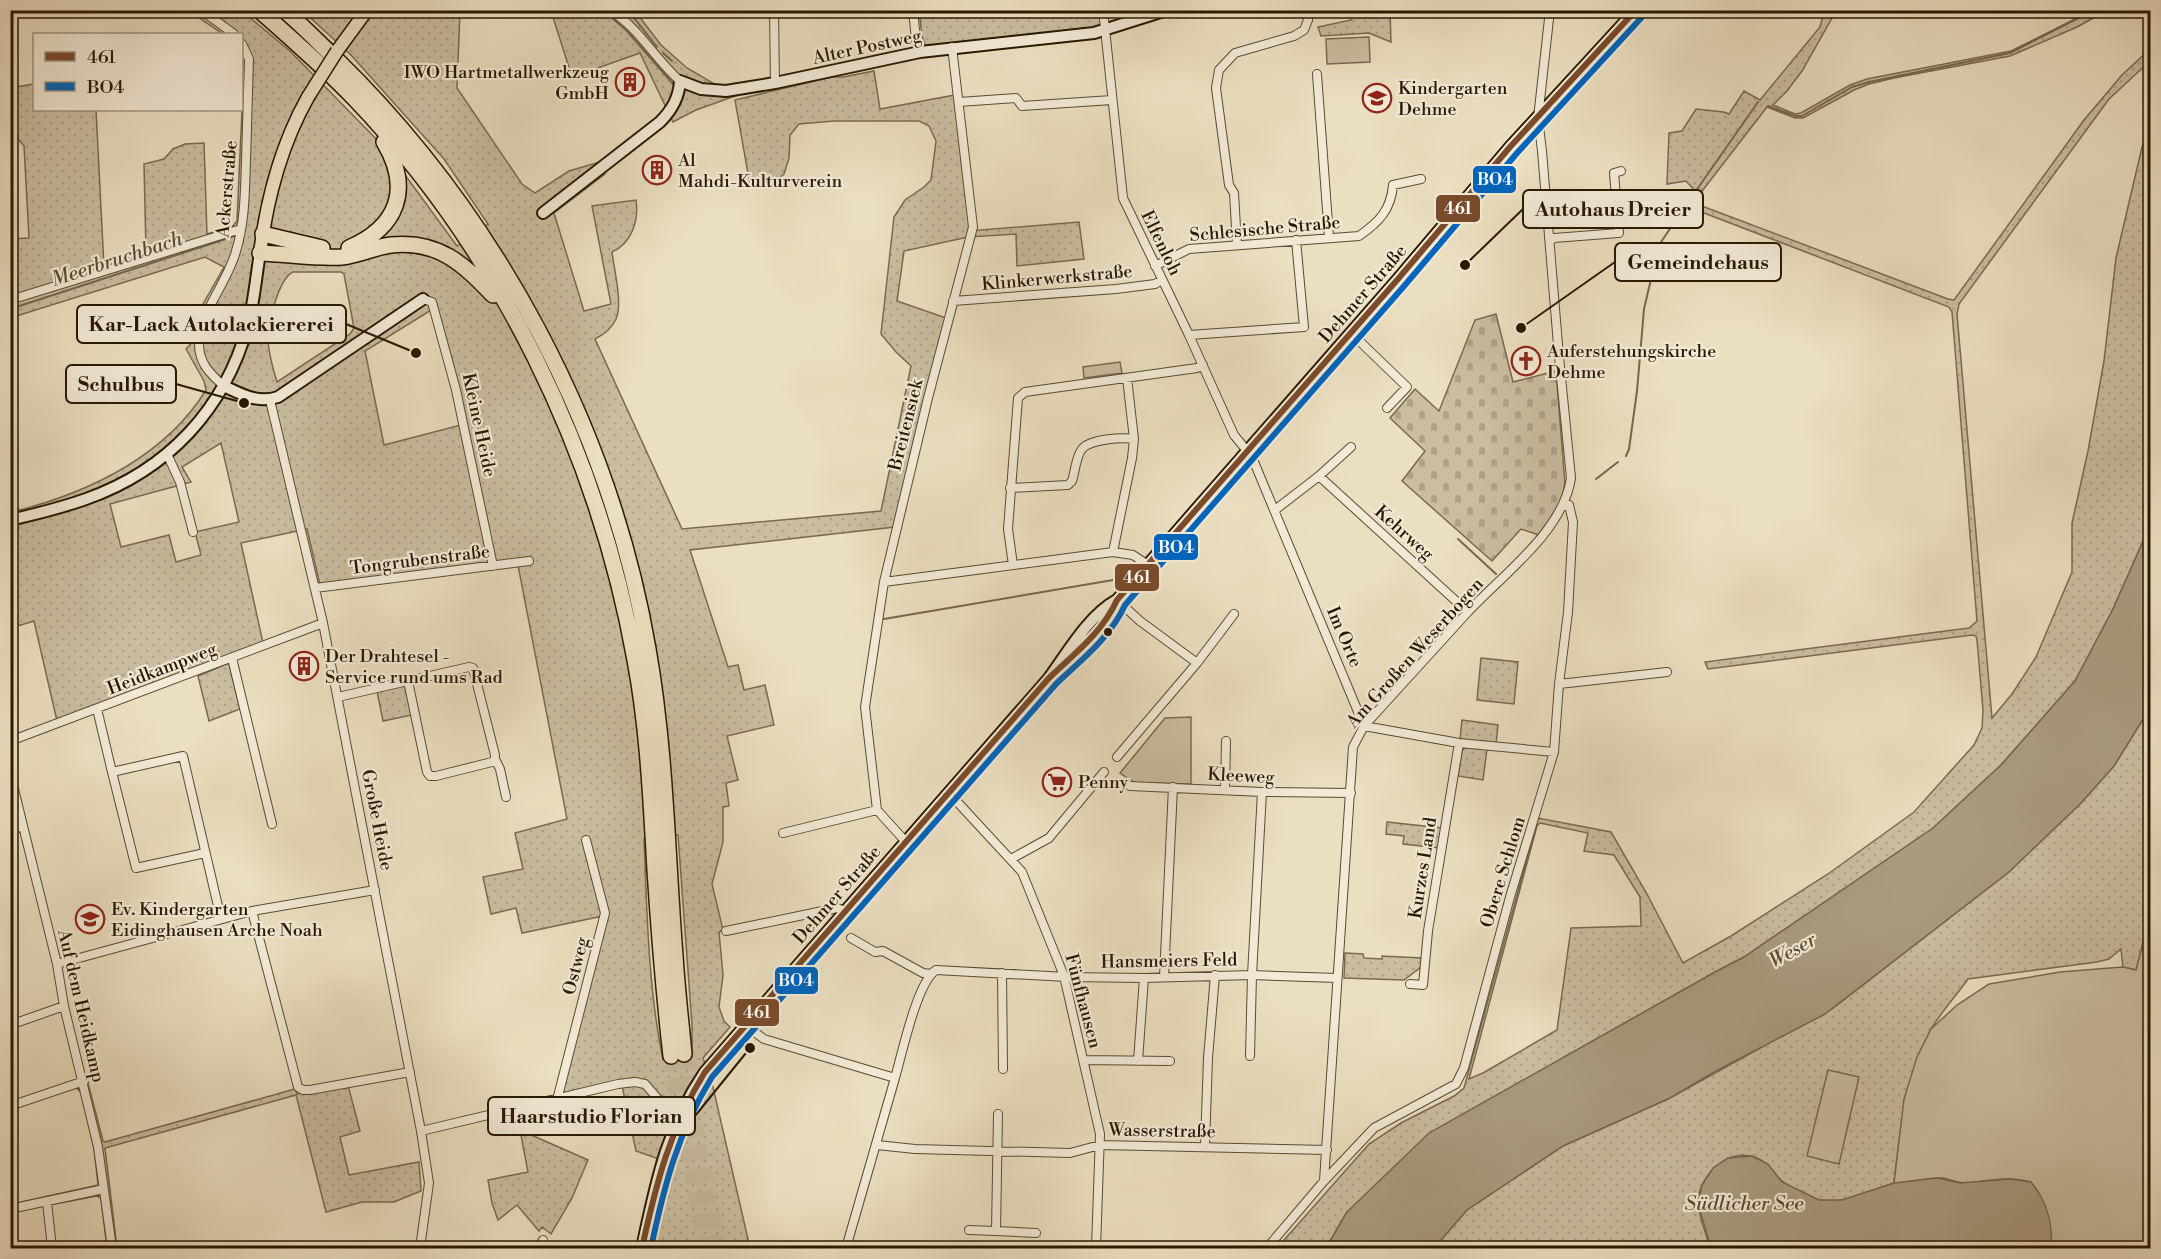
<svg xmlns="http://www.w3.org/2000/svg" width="2161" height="1259" viewBox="0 0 2161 1259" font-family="'Libre Bodoni',serif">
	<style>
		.grass { fill: url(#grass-dots); stroke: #796a52; stroke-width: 1.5; fill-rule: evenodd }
		.cemetery { fill: url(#cemetery-stones); stroke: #796a52; stroke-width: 1.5 }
		.park { fill: #cabda1; stroke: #796a52; stroke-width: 1.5 }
		.water { fill: #a99b80; stroke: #75674e; stroke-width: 1.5 }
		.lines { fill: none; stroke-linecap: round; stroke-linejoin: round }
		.stream { stroke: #75674e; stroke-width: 2 }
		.highway-tunnel { stroke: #c4b79b; stroke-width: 15; stroke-dasharray: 15 8; stroke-linecap: butt }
		.street-casing { stroke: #594a32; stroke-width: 10 }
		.secondary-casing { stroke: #281802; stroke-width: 14 }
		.primary-casing { stroke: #281802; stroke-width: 15 }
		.highway-casing { stroke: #281802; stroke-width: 18 }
		.street { stroke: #f2ead7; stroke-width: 8 }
		.secondary { stroke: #f2ead7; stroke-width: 10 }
		.primary { stroke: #ebdfc1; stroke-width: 12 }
		.highway { stroke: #ebdfc1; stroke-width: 15 }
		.primary-bridge-casing { stroke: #281802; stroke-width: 15; stroke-linecap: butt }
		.primary-bridge { stroke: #ebdfc1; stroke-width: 12 }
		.bus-1-casing { stroke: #f2ead7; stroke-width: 10 }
		.bus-2-casing { stroke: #f2ead7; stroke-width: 10 }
		.bus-1 { stroke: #7a4b2a; stroke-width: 6 }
		.bus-2 { stroke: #0065bd; stroke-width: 6 }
		.bus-dot { fill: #281802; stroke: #f2ead7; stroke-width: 2 }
		.labels { text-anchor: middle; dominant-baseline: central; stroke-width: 4.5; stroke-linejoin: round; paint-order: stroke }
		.street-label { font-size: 18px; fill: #281802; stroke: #f2ead7 }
		.poi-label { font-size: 18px; fill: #281802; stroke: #f2ead7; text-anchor: start }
		.water-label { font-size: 20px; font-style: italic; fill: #5c4c34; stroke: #f2ead7 }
		.leader { fill: none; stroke: #281802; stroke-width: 2 }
		.callout-dot { fill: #281802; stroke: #f2ead7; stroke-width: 2 }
		.callout { fill: #f2ead7; stroke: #281802; stroke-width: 2 }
		.callout-label { font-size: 20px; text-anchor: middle; font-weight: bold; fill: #281802 }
		.line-badge { stroke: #f2ead7; stroke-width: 2 }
		.badge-label { font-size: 16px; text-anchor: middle; font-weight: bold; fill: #fff }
	</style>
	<defs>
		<pattern id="grass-dots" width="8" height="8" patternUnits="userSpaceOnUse" patternTransform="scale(1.5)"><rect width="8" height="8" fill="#cabda1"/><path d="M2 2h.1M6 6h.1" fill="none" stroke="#aea289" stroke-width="1.8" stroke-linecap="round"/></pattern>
		<pattern id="cemetery-stones" width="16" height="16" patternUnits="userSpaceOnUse" patternTransform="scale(1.5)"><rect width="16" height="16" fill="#cabda1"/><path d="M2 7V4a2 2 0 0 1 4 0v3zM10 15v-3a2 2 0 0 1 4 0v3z" fill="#aea289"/></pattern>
	</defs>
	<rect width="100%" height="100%" fill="#ebdfc1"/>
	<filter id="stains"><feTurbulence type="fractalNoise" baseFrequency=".00333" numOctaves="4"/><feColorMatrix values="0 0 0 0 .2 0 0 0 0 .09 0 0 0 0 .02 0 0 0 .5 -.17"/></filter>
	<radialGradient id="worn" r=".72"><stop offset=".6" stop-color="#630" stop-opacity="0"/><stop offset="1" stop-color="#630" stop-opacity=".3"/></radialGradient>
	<path class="grass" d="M189,11H242L291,52L386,149L457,246L488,224L444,159L351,55L303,11H460L457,88L522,184L535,193L569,171L600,162L605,174L554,213L584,311L611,304L592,206L636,200C639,220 632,243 612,252C614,270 623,303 616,319C612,328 603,335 595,339L682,529L881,511L911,366L896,352L881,334L894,217L905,200L924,187L931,180L936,141L929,126L919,121H834L799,124L790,135L789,158L784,174L775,181L750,185L735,100L832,77H843L874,71L880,109L955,95L970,221L969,231L1079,222L1084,259L1017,266L1016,234L968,237L904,251L897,301L946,318L895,527L690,550L728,667L738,665L744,690L765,685L774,725L727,736L738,780L726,783L729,806L723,807V842L712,884L723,930L719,932L723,975L719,1007L724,1021L730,1027L703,1058L713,1087L750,1248H653L673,1164L636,1151L621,1081L555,1097L603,916L522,933L516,908L491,914L483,877L523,869L515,833L567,819L517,560L320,585L307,529L241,543L263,643L57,721L34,621L11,628V531L19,528L11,519L10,501L20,510C92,491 166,455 206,390L204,381L186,349L190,345L194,320L224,267L205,257L10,318L11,239L29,238L24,146L17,138L12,136L11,88L34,84V110H96L104,267L146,252L144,164L164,159L173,149L185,144L204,143L207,234L232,227L237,221L242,110V34H223ZM293,272H341L344,274L354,328L350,334L277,382C273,369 269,354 268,341C266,327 279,278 293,272ZM436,307L453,364L465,424L384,445L365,351ZM221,443L239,522L195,532L201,555L176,562L169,535L121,547L110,504L191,482L182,467ZM678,835L692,1025V1057L663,1060C648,987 647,912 644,839Z
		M551,11H635L661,45L687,68L735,96L696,110L673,122L640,53L572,77Z
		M919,11H1104L1105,29L927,50L922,36Z
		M1350,11H1390L1391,42L1369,33L1321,36L1318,27L1351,20Z
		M1824,11H1836L1802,71L1787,91L1773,105L1795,114L1801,113L1850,85L1867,79L2011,51L2091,11H2106L2077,27L2010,56L1894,78L1869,84L1854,90L1803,118H1795L1767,107L1699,195L1686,181L1667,184L1669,133L1682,131L1696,109L1724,112L1729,114L1744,91L1760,100L1820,27Z
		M2150,49V61L2109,99L1959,304L1957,314L1992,718L2012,694L2036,657L2072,572V523L2088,451L2104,361L2116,258L2142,147L2150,126V517L2148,530L2113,609L2075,681L2001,765L1933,828L1744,957L1717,971L1561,1059L1347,1212L1326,1248H1277L1369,1144L1401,1123L1454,1096L1464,1088L1538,818L1611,832L1647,894L1683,963L1731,936L1828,874L1914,812L1974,745L1982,728L1983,710L1977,640L1976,636L1972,635L1708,669L1705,662L1969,628L1977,621L1952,312L1949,307L1691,208L1694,203L1948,299L1954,300L2084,120L2122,75ZM1540,823L1588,833L1584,851L1614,855L1640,897L1641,926L1571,928L1557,1030L1483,1073L1469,1079L1537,826Z
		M1481,658L1518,662L1514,704L1477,700Z
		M229,663L240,709L209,721L198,676Z
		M403,686L406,688L412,715L383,721L377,691Z
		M2150,708V916L2136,970L2123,967L2121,949L2109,959L2097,962L1968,979C1956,996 1940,1013 1930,1031C1904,1080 1901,1129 1894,1183C1872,1190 1842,1206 1818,1200C1810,1198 1788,1186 1781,1180C1772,1172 1767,1161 1754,1157C1727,1148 1697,1177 1698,1204C1699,1218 1707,1235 1710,1248H1434L1467,1210L1563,1146L1670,1098L1833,1008L2009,872L2081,803L2114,766Z
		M1462,720L1498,725L1496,744L1460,739Z
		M1467,747L1487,749L1483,780L1458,776L1462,750Z
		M1387,822L1442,828L1440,848L1403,844L1404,836L1386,834Z
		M1345,953L1363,954L1364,958L1382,959V956L1422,958L1421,967L1404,980L1344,978Z
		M88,1083L103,1141L105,1142L295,1089L297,1094L348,1085L360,1131L340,1137L349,1175L419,1162L421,1191L394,1202H362L326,1212L296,1095L105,1148L117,1248H107L101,1198L97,1196L23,1210L21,1202L98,1185L94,1148L82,1094L76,1087Z
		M520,1130L588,1160L572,1198L551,1234L542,1227L539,1231L517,1205L498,1220L492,1203L488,1180L528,1172Z"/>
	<path class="cemetery" d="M1496,314L1513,382L1556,371L1565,484L1561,503L1539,535L1521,529L1492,561L1402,481L1425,451L1390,418L1415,389L1439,411L1475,320Z"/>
	<path class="park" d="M1369,37L1370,62L1327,64L1326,39Z
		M1120,362L1122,373L1084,378L1083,367Z
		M1191,717V784L1135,783L1120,773L1165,718Z
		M2150,916V1248H2051C2053,1222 2044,1204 2031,1182C2010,1176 1991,1180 1970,1183C1959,1184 1951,1179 1942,1178C1926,1177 1910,1183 1894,1183L1904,1099L1917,1057L1931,1029L1957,1005L1989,984L2060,972L2123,967L2136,970Z
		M1828,1070L1859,1077L1839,1164L1807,1156Z"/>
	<path class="water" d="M2150,517V708L2114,766L2081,803L2009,872L1825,1014L1714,1072L1670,1098L1563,1146L1467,1210L1434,1248H1326L1347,1212L1429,1133L1717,971L1744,957L1933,828L2001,765L2075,681L2113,609L2148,530Z
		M1752,1156L1768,1164L1782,1182L1819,1200H1842L1894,1183L1937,1178L1960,1183L2010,1179L2031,1182C2047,1201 2053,1225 2051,1248H1711L1698,1204L1702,1185L1713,1168L1728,1158Z"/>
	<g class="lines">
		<path class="stream" d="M590,10L607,16
			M631,14L657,47
			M613,19L626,30L674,85
			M663,53L672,61
			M1768,106L1796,116H1802L1852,87L1869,82L2010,53L2094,10
			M1691,198L1758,102
			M10,309L232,237
			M1626,456L1629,449L1637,391L1644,309L1659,245L1682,211
			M1596,479L1618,462
			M1458,539L1496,574
			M884,619L1119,579L1132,565"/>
		<path class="highway-tunnel" d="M684,1054L710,1209L719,1248
			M671,1056L699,1212L707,1248"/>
		<g class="street-casing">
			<path id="street" d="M201,10L234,34
				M610,10C639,28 655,59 680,81
				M774,10L775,83
				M913,10L916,40L920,52
				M1103,10L1123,198L1189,335L1234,435L1252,457L1364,726L1459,743L1554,752
				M1317,74L1329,237
				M959,102L1016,98L1022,106L1112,100
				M1550,241L1554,238L1619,233L1614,173L1621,171
				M1237,245L1234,193L1229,185L1216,88L1219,70L1235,53L1294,36L1304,30L1308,20L1306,10
				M1155,266L1189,249L1359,236C1379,222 1391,210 1393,185L1421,179
				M423,299L432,302L456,390L493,566
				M10,300L241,229
				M953,301L1116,289L1155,284L1162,280
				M1351,333L1407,387L1387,408
				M1189,335L1304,327L1296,240
				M224,386C210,374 199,363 199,344C199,313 228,282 236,251C245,222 245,191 246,160C247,127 248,93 249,59L242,44
				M270,400L323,623L421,1131L429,1183L420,1248
				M167,454L180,482L193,532
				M1319,476L1468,612
				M1010,488L1068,485L1072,481C1075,472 1076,456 1082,449C1090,439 1122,437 1134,439
				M1275,510L1319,476L1351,447
				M1113,552L1132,458L1134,439L1127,378
				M1013,565L1008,529L1018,398L1025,392L1197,368L1203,365
				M884,582L1113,552L1133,555L1148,565
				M315,588L529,561
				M1117,600L1140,621L1197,663
				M232,658L272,824
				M408,681L427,772L430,776H436L492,762L495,759
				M1559,684L1667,672
				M338,697L469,667L473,668L495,755V759L500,769L506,797
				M97,709L112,772L183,756L221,919
				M10,741L323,623
				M1117,757L1197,663L1234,614
				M112,772L136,868L205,853
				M10,773L57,964L64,1006L98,1147L112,1248
				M1130,786L1262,792L1351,793
				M1225,790L1226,741
				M949,793L1022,872L1064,976L1100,1134L1096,1248
				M10,830L23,826
				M783,833L877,810
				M906,842L877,810L865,707L884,582L928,398L973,227L952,47
				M1011,859L1049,838L1104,772
				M252,911L298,1087L303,1090H310L410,1072
				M726,931L837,908L845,911
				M851,938L875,952L883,951L923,973L931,974
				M57,964L252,911L375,890
				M1002,973L1003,1069
				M1164,977L1173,787
				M1410,984L1423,985L1428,931L1459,743
				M10,1025L64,1006
				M745,1025L764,1039L895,1078L846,1248
				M1250,1056L1252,975L1262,792
				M1083,1060L1170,1061
				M1138,1061L1144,978
				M895,1078C902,1054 917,982 936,970L1067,977L1144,978L1252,975L1337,978
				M557,1100L605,913L586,840
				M10,1106L84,1081
				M998,1114L996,1231L1036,1233
				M421,1131L618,1084L635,1082L645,1084L665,1107L679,1114
				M877,1145L915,1149L1070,1153L1100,1145L1327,1150
				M1205,1146L1208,1058L1215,975
				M1324,1181L1374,1128L1456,1084L1464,1068L1510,897L1554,752L1559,684L1568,612L1573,522L1569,505L1564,506
				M47,1202L52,1248
				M10,1209L104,1189
				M969,1230L996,1231
				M538,1248L543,1240
				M1267,1248L1324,1181L1353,747L1364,726C1398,689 1432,651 1466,614C1502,575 1563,532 1571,478L1559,357L1542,151L1538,118L1550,10"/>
		</g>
		<g class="secondary-casing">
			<path id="secondary" d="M543,213L660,122C672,110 679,98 680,81L701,89L726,91L775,83L920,52L1094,33L1167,10
				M224,386C241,394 258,404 278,397L423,299
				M10,520C36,514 61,508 86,499C168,470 225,409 248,325C254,302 256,277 260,253
				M1075,653C1091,637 1109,622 1117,600
				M642,1248C656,1183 666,1129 705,1072L1049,678C1068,652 1088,616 1117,600L1398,279L1510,147L1636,10"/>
		</g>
		<g class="primary-casing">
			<path id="primary" d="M337,51L367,10
				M260,253C267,198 281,145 308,97"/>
		</g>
		<g class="highway-casing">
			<path id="highway" d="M259,10C292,39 324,67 354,98C500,250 598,453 635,660C648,729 651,800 655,870C659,932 664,994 671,1056
				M284,10C302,25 318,42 335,58C496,215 610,427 648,649C666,751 667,854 675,956C677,989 681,1022 684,1054
				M263,234L322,248
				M349,248C398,227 412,189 384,142
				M260,253C287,254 317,259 342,257C359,255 375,247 391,245C439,240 463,264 493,295"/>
		</g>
		<use href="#street" class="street"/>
		<use href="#secondary" class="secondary"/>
		<use href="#primary" class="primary"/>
		<use href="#highway" class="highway"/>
		<g class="primary-bridge-casing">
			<path id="primary-bridge" d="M308,97L337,51"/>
		</g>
		<use href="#primary-bridge" class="primary-bridge"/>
		<g class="bus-1-casing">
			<path id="bus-1" d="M642,1248C656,1184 670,1128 705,1072L1049,678C1074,654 1102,633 1117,600L1398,279L1510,147L1636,10"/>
		</g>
		<g class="bus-2-casing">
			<path id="bus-2" d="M651,1248C664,1186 678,1132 712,1077L1056,684C1081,660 1110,638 1125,605L1405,285L1517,153L1643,16"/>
		</g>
		<use href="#bus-1" class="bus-1"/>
		<use href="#bus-2" class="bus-2"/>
	</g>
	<defs>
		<g id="building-ring" transform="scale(1.5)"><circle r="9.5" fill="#f2ead7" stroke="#8f2418" stroke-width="1.5"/><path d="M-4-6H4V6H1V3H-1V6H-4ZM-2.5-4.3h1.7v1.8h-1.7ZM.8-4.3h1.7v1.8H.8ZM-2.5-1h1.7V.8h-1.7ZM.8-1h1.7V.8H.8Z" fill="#8f2418"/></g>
		<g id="school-ring" transform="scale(1.5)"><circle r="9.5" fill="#f2ead7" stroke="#8f2418" stroke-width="1.5"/><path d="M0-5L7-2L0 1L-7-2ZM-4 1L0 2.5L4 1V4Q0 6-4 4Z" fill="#8f2418"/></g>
		<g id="church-ring" transform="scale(1.5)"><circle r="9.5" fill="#f2ead7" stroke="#8f2418" stroke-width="1.5"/><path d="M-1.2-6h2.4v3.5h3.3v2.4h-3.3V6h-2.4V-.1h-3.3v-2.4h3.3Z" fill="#8f2418"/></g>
		<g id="supermarket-ring" transform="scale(1.5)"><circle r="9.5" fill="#f2ead7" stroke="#8f2418" stroke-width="1.5"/><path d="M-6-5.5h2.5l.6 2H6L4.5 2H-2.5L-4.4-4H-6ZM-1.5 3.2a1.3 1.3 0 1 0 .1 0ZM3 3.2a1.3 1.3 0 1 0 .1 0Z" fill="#8f2418"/></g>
	</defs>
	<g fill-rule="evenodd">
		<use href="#building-ring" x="630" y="82"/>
		<use href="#school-ring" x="1377" y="98"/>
		<use href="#building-ring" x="657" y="170"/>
		<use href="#church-ring" x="1526" y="361"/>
		<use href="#building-ring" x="304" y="666"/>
		<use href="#supermarket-ring" x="1057" y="782"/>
		<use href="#school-ring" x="90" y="919"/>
	</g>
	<circle class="bus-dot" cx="1108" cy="632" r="5"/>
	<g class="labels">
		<g class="street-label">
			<text transform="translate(867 47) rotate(-12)">Alter Postweg</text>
			<text transform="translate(227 189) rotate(-85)">Ackerstraße</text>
			<text transform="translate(1265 229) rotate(-5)">Schlesische Straße</text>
			<text transform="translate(1161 243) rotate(64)">Elfenloh</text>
			<text transform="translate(1057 278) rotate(-5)">Klinkerwerkstraße</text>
			<text transform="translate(1363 294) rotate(-49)">Dehmer Straße</text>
			<text transform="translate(479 425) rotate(78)">Kleine Heide</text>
			<text transform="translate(906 425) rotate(-76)">Breitensiek</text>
			<text transform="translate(1404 533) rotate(42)">Kehrweg</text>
			<text transform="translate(420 560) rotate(-7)">Tongrubenstraße</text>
			<text transform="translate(1344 637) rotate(67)">Im Orte</text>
			<text transform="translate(1415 653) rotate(-48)">Am Großen Weserbogen</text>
			<text transform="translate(162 669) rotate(-21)">Heidkampweg</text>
			<text transform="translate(1241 776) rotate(3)">Kleeweg</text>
			<text transform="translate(377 820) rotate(79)">Große Heide</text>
			<text transform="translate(1423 868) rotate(-81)">Kurzes Land</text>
			<text transform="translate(1503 872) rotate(-73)">Obere Schlom</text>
			<text transform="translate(837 895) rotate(-49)">Dehmer Straße</text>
			<text transform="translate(1169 961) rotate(-1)">Hansmeiers Feld</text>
			<text transform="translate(576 966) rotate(-76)">Ostweg</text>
			<text transform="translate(1083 1001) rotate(75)">Fünfhausen</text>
			<text transform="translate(81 1006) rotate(77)">Auf dem Heidkamp</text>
			<text transform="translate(1162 1131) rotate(1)">Wasserstraße</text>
		</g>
		<g class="poi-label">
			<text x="609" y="72" text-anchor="end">IWO Hartmetallwerkzeug<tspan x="609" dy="21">GmbH</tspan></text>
			<text x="1398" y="88">Kindergarten<tspan x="1398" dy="21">Dehme</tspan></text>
			<text x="678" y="160">Al<tspan x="678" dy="21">Mahdi-Kulturverein</tspan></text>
			<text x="1547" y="351">Auferstehungskirche<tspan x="1547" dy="21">Dehme</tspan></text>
			<text x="325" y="656">Der Drahtesel -<tspan x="325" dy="21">Service rund ums Rad</tspan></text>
			<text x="1078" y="782">Penny</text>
			<text x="111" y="909">Ev. Kindergarten<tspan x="111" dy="21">Eidinghausen Arche Noah</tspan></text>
		</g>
		<g class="water-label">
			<text transform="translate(117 260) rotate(-18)">Meerbruchbach</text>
			<text transform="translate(1793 951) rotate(-29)">Weser</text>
			<text x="1744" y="1204">Südlicher See</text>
		</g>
	</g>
	<path class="leader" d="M1465 265L1523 209M1521 328L1615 262M416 353L346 324M244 403L176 384M750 1048L695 1116"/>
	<g class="callout-dot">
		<circle cx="1465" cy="265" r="6"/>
		<circle cx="1521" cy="328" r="6"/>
		<circle cx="416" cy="353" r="6"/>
		<circle cx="244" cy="403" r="6"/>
		<circle cx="750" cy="1048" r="6"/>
	</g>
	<g class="callout">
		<rect x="1523" y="190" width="180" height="38" rx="6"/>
		<rect x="1615" y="243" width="166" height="38" rx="6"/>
		<rect x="77" y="305" width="269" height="38" rx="6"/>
		<rect x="66" y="365" width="110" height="38" rx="6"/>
		<rect x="488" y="1097" width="207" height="38" rx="6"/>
	</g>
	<g class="callout-label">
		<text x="1613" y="216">Autohaus Dreier</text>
		<text x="1698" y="269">Gemeindehaus</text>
		<text x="211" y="331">Kar-Lack Autolackiererei</text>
		<text x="121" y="391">Schulbus</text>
		<text x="591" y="1123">Haarstudio Florian</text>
	</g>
	<g class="line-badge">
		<rect x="1472" y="165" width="45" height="29" rx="6" fill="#0065bd"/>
		<rect x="1435" y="194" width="46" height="29" rx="6" fill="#7a4b2a"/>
		<rect x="1153" y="533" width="46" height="28" rx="6" fill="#0065bd"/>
		<rect x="1114" y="563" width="46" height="29" rx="6" fill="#7a4b2a"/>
		<rect x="774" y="966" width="45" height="29" rx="6" fill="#0065bd"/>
		<rect x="734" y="998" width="46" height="29" rx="6" fill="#7a4b2a"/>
	</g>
	<g class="badge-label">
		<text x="1495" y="185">BO4</text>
		<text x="1458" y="214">461</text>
		<text x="1176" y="553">BO4</text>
		<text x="1137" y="583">461</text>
		<text x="796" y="986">BO4</text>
		<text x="757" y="1018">461</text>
	</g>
	<rect width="2161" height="1259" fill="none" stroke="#ebdfc1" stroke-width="36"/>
	<rect x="12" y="12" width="2137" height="1235" fill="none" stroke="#281802" stroke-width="3"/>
	<rect x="18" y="18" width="2125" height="1223" fill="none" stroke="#281802" stroke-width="1.5"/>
	<rect x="33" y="33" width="210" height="78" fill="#f2ead7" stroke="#a19682" stroke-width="1.5"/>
	<rect x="45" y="52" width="30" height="9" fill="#7a4b2a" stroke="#a19682" stroke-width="1.5"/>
	<text x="87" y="63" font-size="18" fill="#281802">461</text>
	<rect x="45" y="82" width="30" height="9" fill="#0065bd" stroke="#a19682" stroke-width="1.5"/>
	<text x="87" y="93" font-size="18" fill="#281802">BO4</text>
	<rect width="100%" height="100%" filter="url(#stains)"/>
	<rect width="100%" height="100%" fill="url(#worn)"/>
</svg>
